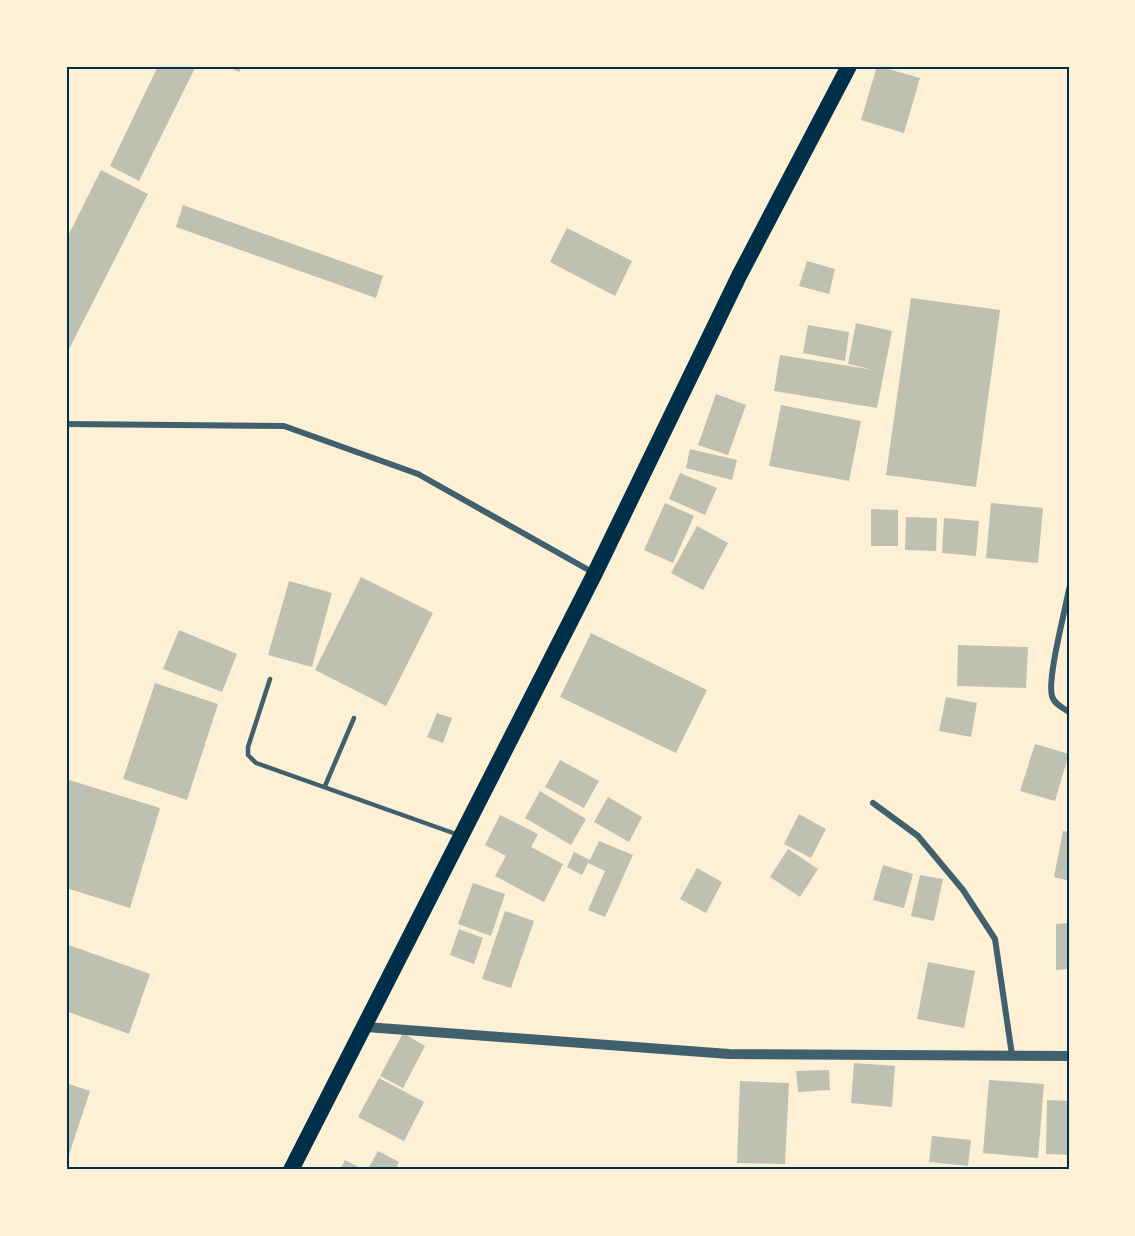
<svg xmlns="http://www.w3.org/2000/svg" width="1135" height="1236" viewBox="0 0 1135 1236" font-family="Arial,sans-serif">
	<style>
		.building { fill: #bec0b2 }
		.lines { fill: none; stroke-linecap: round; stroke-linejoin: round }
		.service { stroke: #3f606c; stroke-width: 4.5 }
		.minor { stroke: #3f606c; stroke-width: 6 }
		.tertiary { stroke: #3f606c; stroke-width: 10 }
		.trunk { stroke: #003049; stroke-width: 16 }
		.neatline { fill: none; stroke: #003049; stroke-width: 2 }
	</style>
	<rect width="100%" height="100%" fill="#fdf0d5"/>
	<path class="building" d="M158,66H196L139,181L110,166Z
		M227,66H242L239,72Z
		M877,66L920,78L904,133L861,120Z
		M101,170L148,194L66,355V240Z
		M183,205L383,276L376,298L176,227Z
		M567,228L632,261L615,296L550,262Z
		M807,261L835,269L829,294L799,286Z
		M911,298L1000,310L976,487L886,475Z
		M856,323L892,331L877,408L774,391L780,355L874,370L848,364Z
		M808,325L849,332L845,361L803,353Z
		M716,394L746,405L728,455L698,445Z
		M781,405L861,421L849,481L769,466Z
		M690,449L737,460L732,480L686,468Z
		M680,473L717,488L705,515L669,499Z
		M665,503L694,516L673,563L644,550Z
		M991,503L1043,508L1038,563L986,558Z
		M871,509L898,510V546H871Z
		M906,517L937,518L936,551L905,550Z
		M944,518L979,521L976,556L942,553Z
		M697,526L728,543L703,590L671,573Z
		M361,577L433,613L386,706L315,670Z
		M289,581L332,593L312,667L268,655Z
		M179,630L237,654L222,692L163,669Z
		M591,633L707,690L676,753L560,697Z
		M958,645L1028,647L1026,688L957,686Z
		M155,683L218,704L187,800L123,779Z
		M946,697L977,703L971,737L939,731Z
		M437,713L452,718L443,743L427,737Z
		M1035,744L1069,754L1055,801L1020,791Z
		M560,760L599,781L584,808L545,787Z
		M66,779L160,808L130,908L66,888Z
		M540,791L586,819L571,845L525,818Z
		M608,797L642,817L629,842L594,822Z
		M799,814L826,829L811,858L784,844Z
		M500,815L538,834L531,847L563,864L544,902L495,876L506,856L485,845Z
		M1063,831L1069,832V881L1054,877Z
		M599,841L633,855L605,917L588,910L605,871L588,863L582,875L567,867L574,852L590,860Z
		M788,849L818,869L800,897L770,877Z
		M883,865L913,874L904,908L873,900Z
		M697,868L722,882L706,913L680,899Z
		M920,875L943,879L934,921L911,916Z
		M473,883L505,894L491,936L458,924Z
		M505,911L534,921L511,988L482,979Z
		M1069,923V969L1056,970V924Z
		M459,929L483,938L474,964L450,955Z
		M66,944L150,974L129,1034L66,1011Z
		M928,962L975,971L964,1028L917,1019Z
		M403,1033L425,1046L403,1088L380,1076Z
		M854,1063L895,1066L892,1107L851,1103Z
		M829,1070L830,1090L798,1092L796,1071Z
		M379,1078L424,1102L404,1141L358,1117Z
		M989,1080L1044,1084L1038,1158L983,1153Z
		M740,1081L789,1083L785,1164L737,1163Z
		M66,1083L90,1091L66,1164Z
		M1047,1100L1069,1101V1155L1046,1154Z
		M932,1136L971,1140L968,1166L929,1162Z
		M378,1151L399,1162L395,1170L368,1169Z
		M345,1160L364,1170H340Z"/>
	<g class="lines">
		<path class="service" d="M270,679L248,747V755L256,763L456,834
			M325,786L354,718"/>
		<path class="minor" d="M66,424L284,426L418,474L594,573
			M1069,589C1065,611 1047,679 1052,696C1054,704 1063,708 1069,712
			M873,803L918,836L963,890L995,939L1012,1055"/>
		<path class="tertiary" d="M366,1027L729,1054L1069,1056"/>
		<path class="trunk" d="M291,1170L595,573L739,276L849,66"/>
	</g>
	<rect width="1135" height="1236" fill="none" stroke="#fdf0d5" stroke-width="135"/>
	<rect x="68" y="68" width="1000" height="1100" class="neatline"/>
</svg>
